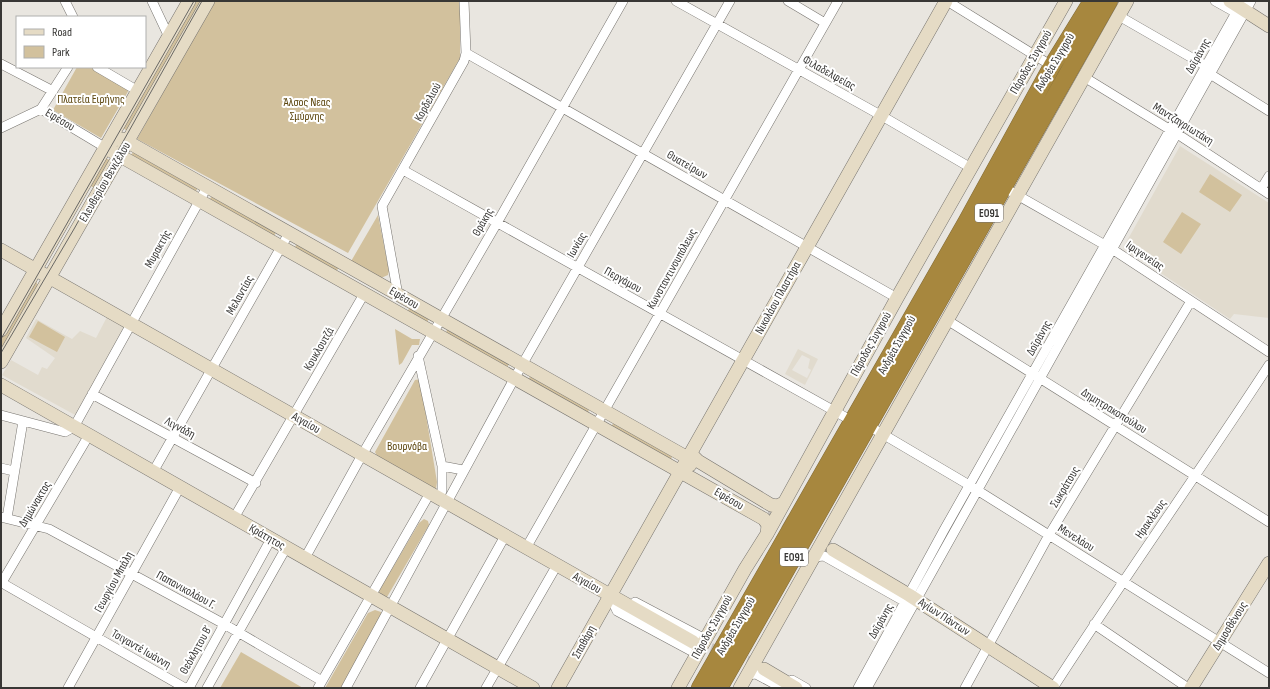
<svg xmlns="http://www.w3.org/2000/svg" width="1270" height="689" viewBox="0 0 1270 689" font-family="'Sofia Sans Condensed',sans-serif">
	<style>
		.built { fill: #e1dbce; fill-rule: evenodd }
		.green { fill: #d2c19d }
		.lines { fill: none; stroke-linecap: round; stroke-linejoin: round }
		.secondary-tunnel { stroke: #c6c3be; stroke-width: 13; stroke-dasharray: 13 6; stroke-linecap: butt }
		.street-casing { stroke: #77746f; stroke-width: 10 }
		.secondary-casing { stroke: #77746f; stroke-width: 14 }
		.highway-casing { stroke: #806b3b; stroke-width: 18 }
		.street { stroke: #fff; stroke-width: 9 }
		.secondary { stroke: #e5dbc5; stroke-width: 13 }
		.highway { stroke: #a7873e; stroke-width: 17 }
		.tram { stroke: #686764; stroke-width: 1 }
		.labels { text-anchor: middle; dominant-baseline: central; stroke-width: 4; stroke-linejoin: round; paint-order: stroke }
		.shield { fill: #fff; stroke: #747372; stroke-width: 1 }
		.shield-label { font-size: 11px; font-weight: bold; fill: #383735 }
		.street-label { font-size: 12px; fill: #383735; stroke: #fff }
		.park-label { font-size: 12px; fill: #5c460e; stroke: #fff }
	</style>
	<rect width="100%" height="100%" fill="#e9e6e0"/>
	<path class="built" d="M1180,146L1269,203V318L1234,314L1230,319L1123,248Z
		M108,315L125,326L77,416L2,375L11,360L38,375L42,367L47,369L55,358L26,338L36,319L72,339L80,331L96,338Z
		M798,349L818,359L805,385L785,374ZM802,355L810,359L808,368L811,370L807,378L792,370Z"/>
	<path class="green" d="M193,1H205L131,133L121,127Z
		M214,1H460V58L348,253L137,139Z
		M77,67H94L130,88L101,138L53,110Z
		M134,151L198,188L196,191L131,155Z
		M103,157L114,162L98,190L87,184Z
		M1210,174L1242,195L1230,212L1199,192Z
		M212,196L276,232L274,237L209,200Z
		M1182,212L1201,224L1181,254L1163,242Z
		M378,215L389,271L388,275L381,278L350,263Z
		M299,244L340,266L335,273L294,249L296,245Z
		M35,279L40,290L1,357V336Z
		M410,307L429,319L427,322L406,314Z
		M38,321L65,337L57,352L29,337Z
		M395,329L412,339H420L419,345H412L402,363L399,365Z
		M447,329L508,362L509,364L507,368L446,333Z
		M531,376L589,409L588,414L527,380Z
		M420,379L437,482L436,489L432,490L378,458L375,452L415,380Z
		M614,423L672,456L671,461L610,427Z
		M424,519L428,521L429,525L387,597L383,598L380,596L379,591L419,523Z
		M375,610L381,612L382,620L343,688H325L368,613Z
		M241,652L303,688H220Z"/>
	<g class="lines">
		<path class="secondary-tunnel" d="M768,512L833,550
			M693,642C716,653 741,658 764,669"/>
		<g class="street-casing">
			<path id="street" d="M65,1L73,17
				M152,1L169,37
				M676,1L882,116L971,168
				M788,1L825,23
				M947,1L1052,66
				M1215,1L1240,15
				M1119,16L1206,66
				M466,53L897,298
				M1,64L53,91
				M97,67L138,91
				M1210,74L1269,111
				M1084,77L1182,137L1269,194
				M41,109L106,148
				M41,109L68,67
				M1,128L41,109
				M403,170L854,422
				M1003,187L1112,249L1269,352
				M1261,189L1269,176
				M398,295L382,206L464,61L466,53L464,1
				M947,320L1269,522
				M418,356L442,466V491L438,498
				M92,394L256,483
				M1,415L65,432L74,427L207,187
				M869,426L969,485L1269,673
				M442,466L463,470
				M1,468L14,471
				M153,472L289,233
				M1,517L49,529L224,624L322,681
				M7,518L23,421
				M234,518L364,294
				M526,548L838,1
				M814,557L824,556L909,604
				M305,558L362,455L497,223L623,1
				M2,583L185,688
				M1,584L89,435
				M610,596L617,611L697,654
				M635,602L705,639
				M1094,624L1188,688
				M747,675L756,674L782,688
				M792,680L806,688
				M68,688L180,487
				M189,688L271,539
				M207,688L286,548
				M318,688L430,493
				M346,688L514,379L730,1
				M420,688L505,536
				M486,688L557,565
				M858,688L944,530L1242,2
				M867,688L1251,1
				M965,688L1049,535L1191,301
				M1053,688C1123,579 1198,474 1269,365"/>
		</g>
		<g class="secondary-casing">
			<path id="secondary" d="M1230,1L1269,26
				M106,148L764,519L768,525L767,534
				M106,148L115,139H123L128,142L679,453L688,458L690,465
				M1,250L693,642
				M1,330L189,1
				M1,362L208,1
				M1,385L533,688
				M692,452V455L698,461L771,505L777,506L784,503
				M833,550L909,595L1053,688
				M764,669L796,688
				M558,688L946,1
				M678,688L745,569L767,534L897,298L1066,1
				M740,688L1127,1
				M1191,688L1269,563"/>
		</g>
		<g class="highway-casing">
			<path id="highway" d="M700,688L967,221L1052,66L1092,1
				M719,688L1109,1"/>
		</g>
		<use href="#street" class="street"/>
		<use href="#secondary" class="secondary"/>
		<use href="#highway" class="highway"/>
		<path class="tram" d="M1,339L194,1
			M1,353L74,229L202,1"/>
	</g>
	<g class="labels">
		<g class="shield">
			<rect x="975" y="204" width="28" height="18" rx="3"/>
			<rect x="780" y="548" width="28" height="18" rx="3"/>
		</g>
		<g class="shield-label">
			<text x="989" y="213">ΕΟ91</text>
			<text x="794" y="557">ΕΟ91</text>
		</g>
		<g class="street-label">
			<text transform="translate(1198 56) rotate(-61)">Δοϊράνης</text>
			<text transform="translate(1031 62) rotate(-60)">Πάροδος Συγγρού</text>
			<text transform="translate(1055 62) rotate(-59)">Ανδρέα Συγγρού</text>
			<text transform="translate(829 73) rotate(29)">Φιλαδελφείας</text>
			<text transform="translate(428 102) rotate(-61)">Κορδελιού</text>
			<text transform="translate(60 120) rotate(31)">Εφέσου</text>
			<text transform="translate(1183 124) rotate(32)">Μαντζαγριωτάκη</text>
			<text transform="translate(687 165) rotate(30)">Θυατείρων</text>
			<text transform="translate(105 182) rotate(-60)">Ελευθερίου Βενιζέλου</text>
			<text transform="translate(483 222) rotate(-60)">Θράκης</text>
			<text transform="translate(577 245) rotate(-60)">Ιωνίας</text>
			<text transform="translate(158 249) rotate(-61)">Μυρακτής</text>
			<text transform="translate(1145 256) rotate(34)">Ιφιγενείας</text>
			<text transform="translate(672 269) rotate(-61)">Κωνσταντινουπόλεως</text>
			<text transform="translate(623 280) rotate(29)">Περγάμου</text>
			<text transform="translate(240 295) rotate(-61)">Μελαντίας</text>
			<text transform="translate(404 298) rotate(30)">Εφέσου</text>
			<text transform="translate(778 298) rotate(-61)">Νικολάου Πλαστήρα</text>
			<text transform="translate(1039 338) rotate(-61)">Δοϊράνης</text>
			<text transform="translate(871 344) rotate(-61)">Πάροδος Συγγρού</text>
			<text transform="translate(897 345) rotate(-61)">Ανδρέα Συγγρού</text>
			<text transform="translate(319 349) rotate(-60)">Κουκλουτζά</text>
			<text transform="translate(1114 411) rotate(32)">Δημητρακοπούλου</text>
			<text transform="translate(306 423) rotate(30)">Αιγαίου</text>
			<text transform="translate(180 428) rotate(28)">Λιγνάδη</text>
			<text transform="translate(1065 487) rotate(-59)">Σωκράτους</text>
			<text transform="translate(729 499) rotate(30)">Εφέσου</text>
			<text transform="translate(35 504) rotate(-59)">Δημώνακτος</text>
			<text transform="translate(1151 519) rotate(-55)">Ηρακλέους</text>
			<text transform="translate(267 537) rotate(30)">Κράτητος</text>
			<text transform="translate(1076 538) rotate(32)">Μενελάου</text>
			<text transform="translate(114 582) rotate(-61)">Γεωργίου Μπάλη</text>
			<text transform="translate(587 583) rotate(30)">Αιγαίου</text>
			<text transform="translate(186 590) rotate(29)">Παπανικολάου Γ.</text>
			<text transform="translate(944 617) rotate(33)">Αγίων Πάντων</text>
			<text transform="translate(881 621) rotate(-61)">Δοϊράνης</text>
			<text transform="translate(736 626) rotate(-60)">Ανδρέα Συγγρού</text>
			<text transform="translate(1230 626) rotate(-58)">Δημοσθένους</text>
			<text transform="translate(712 627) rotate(-61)">Πάροδος Συγγρού</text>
			<text transform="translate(584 642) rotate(-61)">Σπαθάρη</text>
			<text transform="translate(141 649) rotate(30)">Τσιγαντέ Ιωάννη</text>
			<text transform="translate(196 650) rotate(-61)">Θεόκλητου Β΄</text>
		</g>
		<g class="park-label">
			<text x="91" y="99">Πλατεία Ειρήνης</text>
			<text x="307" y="102">Άλσος Νεας<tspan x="307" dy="14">Σμύρνης</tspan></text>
			<text x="407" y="446">Βουρνόβα</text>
		</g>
	</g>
	<rect width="1270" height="689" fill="none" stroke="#383735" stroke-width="4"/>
	<rect x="16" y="16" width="130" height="52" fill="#ffffff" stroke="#afafae"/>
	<rect x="24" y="29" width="20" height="6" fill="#e5dbc5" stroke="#afafae"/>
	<text x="52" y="36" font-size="12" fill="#383735">Road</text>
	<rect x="24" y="46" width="20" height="12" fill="#d2c19d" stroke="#afafae"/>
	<text x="52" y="56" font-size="12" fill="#383735">Park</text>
</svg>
